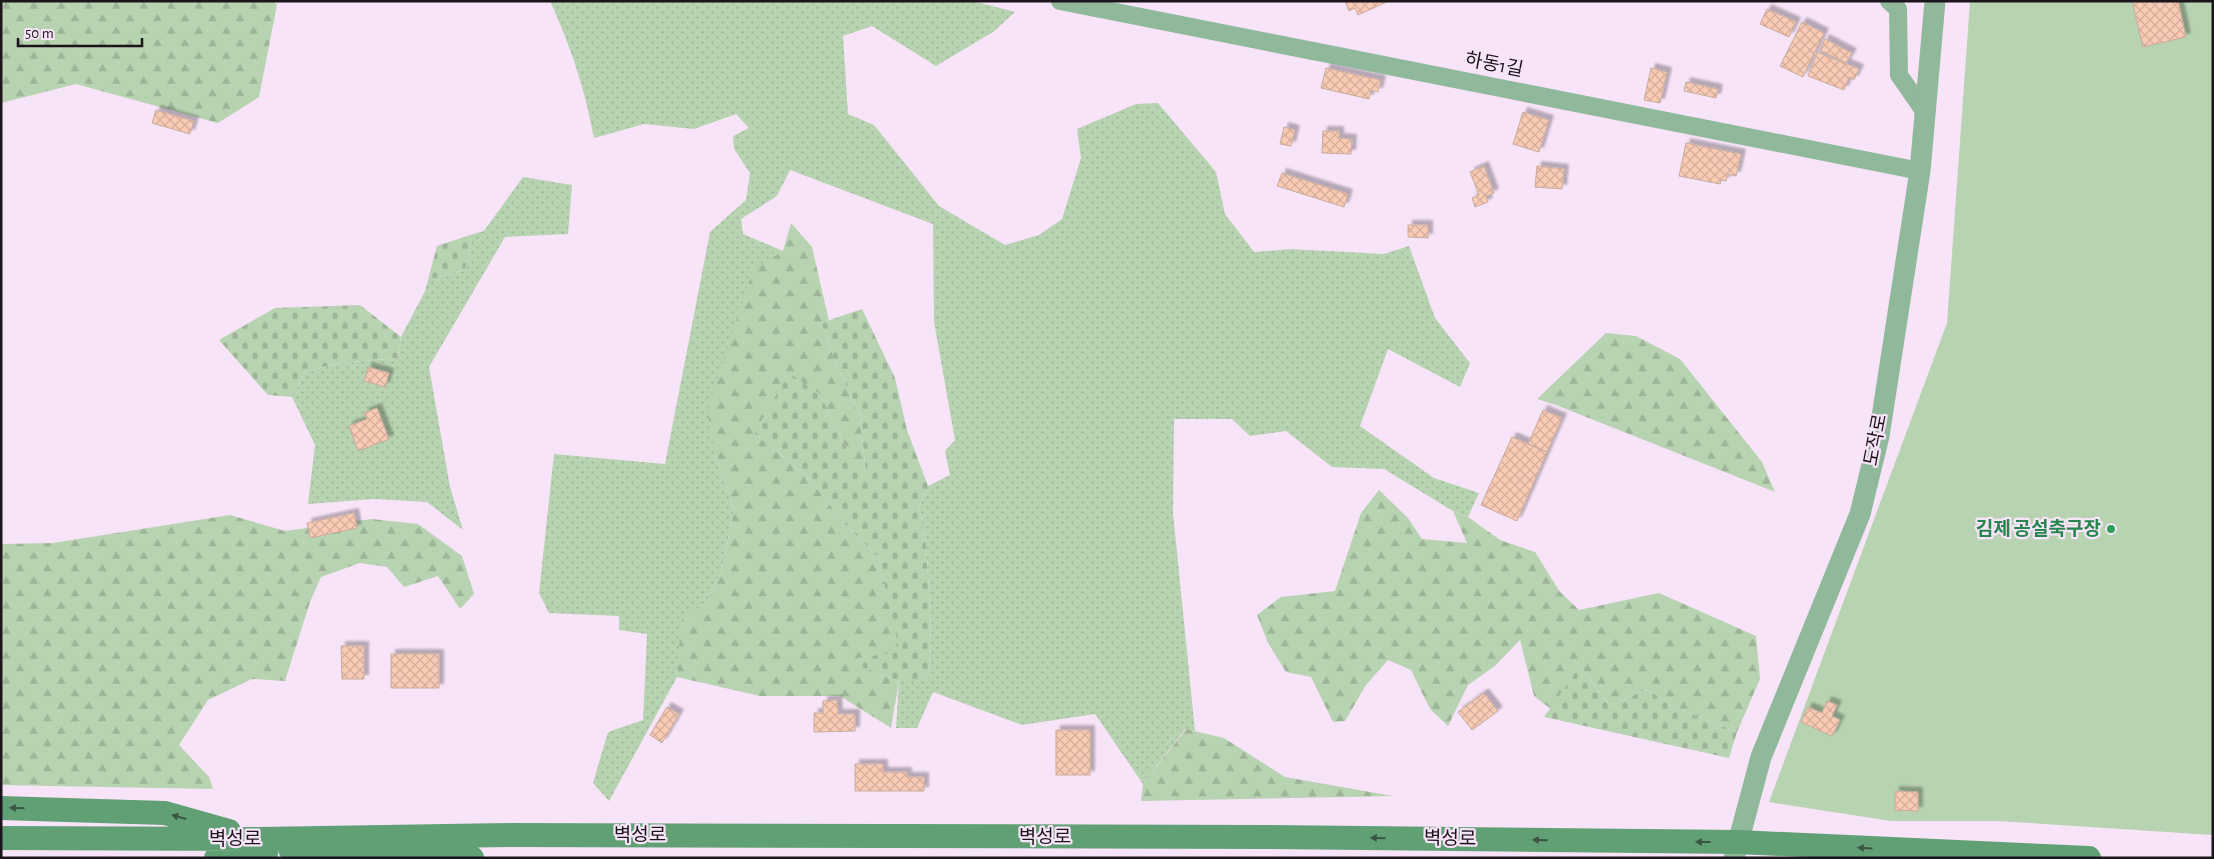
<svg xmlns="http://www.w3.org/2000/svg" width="2214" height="859" viewBox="0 0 2214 859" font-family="'Alegreya Sans','Noto Sans KR',sans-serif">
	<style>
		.grass { fill: url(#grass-dots) }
		.forest { fill: url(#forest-firs) }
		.cemetery { fill: url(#cemetery-stones) }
		.green { fill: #b8d3b1 }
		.building { fill: url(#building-cross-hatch); stroke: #c6ac9f; filter: url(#shadow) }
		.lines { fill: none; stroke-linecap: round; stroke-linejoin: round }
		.minor { stroke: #90b99b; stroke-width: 18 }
		.tertiary { stroke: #90b99b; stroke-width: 21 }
		.secondary { stroke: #60a074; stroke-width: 24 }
		.oneway { fill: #3b5444 }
		.leisure-dot { fill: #2e9e5b; stroke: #f8e4f8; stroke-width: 2 }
		.labels { text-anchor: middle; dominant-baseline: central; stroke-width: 4.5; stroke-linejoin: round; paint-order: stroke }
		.street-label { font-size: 19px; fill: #1c151c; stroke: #f8e4f8 }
		.leisure-label { font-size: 19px; font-weight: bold; fill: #27864d; stroke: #f8e4f8; text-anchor: end }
	</style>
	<defs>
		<pattern id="grass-dots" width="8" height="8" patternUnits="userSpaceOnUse" patternTransform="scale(1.25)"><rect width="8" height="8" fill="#b8d3b1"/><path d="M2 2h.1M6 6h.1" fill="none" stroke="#9eb498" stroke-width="1.8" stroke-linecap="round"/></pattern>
		<pattern id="forest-firs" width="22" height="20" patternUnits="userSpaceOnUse" patternTransform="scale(1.25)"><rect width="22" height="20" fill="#b8d3b1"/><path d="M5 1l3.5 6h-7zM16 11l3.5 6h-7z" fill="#9eb498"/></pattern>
		<pattern id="cemetery-stones" width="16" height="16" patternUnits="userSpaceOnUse" patternTransform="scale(1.25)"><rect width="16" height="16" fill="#b8d3b1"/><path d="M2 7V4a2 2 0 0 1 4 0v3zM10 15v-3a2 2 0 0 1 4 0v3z" fill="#9eb498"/></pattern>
		<pattern id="building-cross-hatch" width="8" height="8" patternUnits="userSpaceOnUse" patternTransform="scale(1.25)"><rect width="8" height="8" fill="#facbb4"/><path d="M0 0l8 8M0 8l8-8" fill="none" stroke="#d6ad9a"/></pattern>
		<filter id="shadow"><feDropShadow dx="4.5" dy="-4.5" stdDeviation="1" flood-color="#0004"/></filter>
	</defs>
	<rect width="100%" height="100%" fill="#f8e4f8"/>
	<path class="grass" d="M550,1H973L1015,12L993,32L936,66L872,26L843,36L848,114L874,125L939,206L1005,245L1039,235L1062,219L1081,158L1077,129L1136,104L1158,103L1216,172L1225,214L1254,252L1290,249L1384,254L1409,246L1435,318L1470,363L1460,387L1388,349L1360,426L1434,478L1479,493L1468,517L1453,511L1384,469L1332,467L1286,431L1250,436L1232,419H1174L1173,513L1195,731L1185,729L1143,784L1095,714L1022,725L933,692L917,728H896L899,681H927L931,647L930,611L926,541L919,507L928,486L950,475L945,451L955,440L934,322L933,224L790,170L777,196L741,219L743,234L783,251L715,454L734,509L722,570L708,600L682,621L677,677L609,801L593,783L608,732L643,720L647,634L619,630V616L549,613L539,593L554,454L665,464L710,232L746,200L750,173L734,149L733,136L749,128L736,114L694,129L644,124L594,138C584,86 572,50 550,1Z
		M523,177L572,185L568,234L505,237L429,367L450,487L463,530L427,502L374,499L308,504L315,445L292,397L305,372L339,363L398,358L401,337L425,291L428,280L465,270L473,234L484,231Z"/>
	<path class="forest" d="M1,1H274L277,5L259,97L218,123L76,84L1,103Z
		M791,223L812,247L829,321L821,323L835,361L860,416L866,474L849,453L820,394L754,433L811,480L843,522L878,557L901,653L846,660L899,681L891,728L840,696H760L677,677L681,621L708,600L722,570L734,509L715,454L707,410L753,270L783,251Z
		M1606,333L1636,336L1680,359L1762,462L1775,492L1556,405L1537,399Z
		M1379,490L1408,518L1422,539L1467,543L1453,511L1468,517L1500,540L1535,552L1560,592L1579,610L1659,593L1756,636L1760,679L1737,732L1672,706L1647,689L1610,706L1580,666L1551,709L1534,696L1520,640L1495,666L1468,685L1448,726L1430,709L1411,670L1388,660L1366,685L1345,721L1333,722L1311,677L1286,672L1268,643L1257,615L1281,597L1335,591L1361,513Z
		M230,515L285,531L372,519L418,524L462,556L474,594L460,609L438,576L404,587L387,567L360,563L321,577L310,602L285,681L252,679L208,700L179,745L209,777L213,789L1,785V544L53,543Z
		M1186,729L1224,738L1285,777L1393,796L1141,801L1143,784Z"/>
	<path class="cemetery" d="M473,234L465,270L428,280L437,246Z
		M360,305L401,337L398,358L339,363L305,372L292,397L268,395L219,340L275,308Z
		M862,309L895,378L907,430L928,486L919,507L926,541L930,611L931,647L927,681H899L844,660L900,652L878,557L843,522L811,480L754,433L789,373L820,394L849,453L866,473L860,416L835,361L821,323Z
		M1580,666L1610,706L1647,689L1672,706L1737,732L1729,758L1544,717Z"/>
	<path class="green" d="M1970,1H2213V835L1998,821H1891L1769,802L1947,323Z"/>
	<path class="building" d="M1345,1H1389L1358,15L1355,8L1349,11Z
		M2132,1H2178L2186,37L2143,47Z
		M1767,9L1796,22L1789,37L1760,24Z
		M1802,22L1824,33L1803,77L1780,66Z
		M1825,39L1852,53L1846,63L1820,50Z
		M1817,52L1859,69L1854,80L1849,77L1844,90L1808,76Z
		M1326,68L1381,80L1378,92L1371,90L1369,99L1321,88Z
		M1651,68L1667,72L1660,103L1644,100Z
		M1686,82L1718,89L1716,98L1684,91Z
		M156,110L194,121L190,134L152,123Z
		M1523,112L1549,120L1539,152L1513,144Z
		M1284,127L1295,130L1291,146L1280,144Z
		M1323,131H1339V138L1352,139L1351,154L1322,153Z
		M1686,143L1741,154L1736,176L1728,174L1726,181L1721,180L1720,184L1679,176Z
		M1484,166L1494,193L1486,196L1488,202L1475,207L1472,198L1479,195L1470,172Z
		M1537,166L1564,169L1562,189L1535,187Z
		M1282,173L1348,194L1344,207L1277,186Z
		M1408,225H1428V238L1408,237Z
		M368,367L389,373L385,387L364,381Z
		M377,408L389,439L358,451L349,426L367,419L364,413Z
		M1543,410L1562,418L1547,452L1528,444Z
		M1512,437L1547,452L1517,521L1481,505Z
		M354,513L357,528L310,538L307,523Z
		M341,646H364V679H342Z
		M391,654H439V688H391Z
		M1484,693L1498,711L1472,730L1458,712Z
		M837,700L838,714H855V731L814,732V713H823V701Z
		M1827,701L1837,705L1832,716L1840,720L1832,736L1801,722L1808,707L1822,713Z
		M667,707L679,714L662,743L650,735Z
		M1056,730H1090V775H1056Z
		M855,764H883V772H907V777H924V791H855Z
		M1895,791L1918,792V811L1895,810Z"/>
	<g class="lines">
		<path class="minor" d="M1060,1L1920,171
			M1889,1L1898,9L1899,75L1926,114"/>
		<path class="tertiary" d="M1734,858L1761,757L1860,514L1879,436L1920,171L1935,1"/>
		<path class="secondary" d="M1,808L165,813L229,831
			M1,838L259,839L508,835L1261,837L1738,842L2089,858
			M290,849L326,856L472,858
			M216,858L266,853"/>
	</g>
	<defs><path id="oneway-solid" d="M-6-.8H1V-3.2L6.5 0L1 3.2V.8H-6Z" transform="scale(1.25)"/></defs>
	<g class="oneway">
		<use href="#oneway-solid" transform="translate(17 808) rotate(-179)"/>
		<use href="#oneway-solid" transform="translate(179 817) rotate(-164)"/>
		<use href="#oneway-solid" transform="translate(1378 838) rotate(-179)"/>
		<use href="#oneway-solid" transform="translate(1540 840) rotate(-179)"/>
		<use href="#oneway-solid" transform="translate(1703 842) rotate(-180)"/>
		<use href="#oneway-solid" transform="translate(1865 848) rotate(-177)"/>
	</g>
	<circle class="leisure-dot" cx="2111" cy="529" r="5"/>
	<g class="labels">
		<g class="street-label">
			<text transform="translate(1494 65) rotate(11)">하동1길</text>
			<text transform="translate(1876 440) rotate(-79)">도작로</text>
			<text x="640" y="835">벽성로</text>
			<text x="1045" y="837">벽성로</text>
			<text x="235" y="839">벽성로</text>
			<text transform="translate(1450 839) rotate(1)">벽성로</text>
		</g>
		<g class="leisure-label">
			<text x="2101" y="529">김제 공설축구장</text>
		</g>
	</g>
	<rect width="2214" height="859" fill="none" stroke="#1c151c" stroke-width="5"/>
	<path d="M18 38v8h124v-8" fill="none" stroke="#1c151c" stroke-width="2.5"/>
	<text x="25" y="38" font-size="15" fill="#1c151c" stroke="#f8e4f8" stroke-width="4" paint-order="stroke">50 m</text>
</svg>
